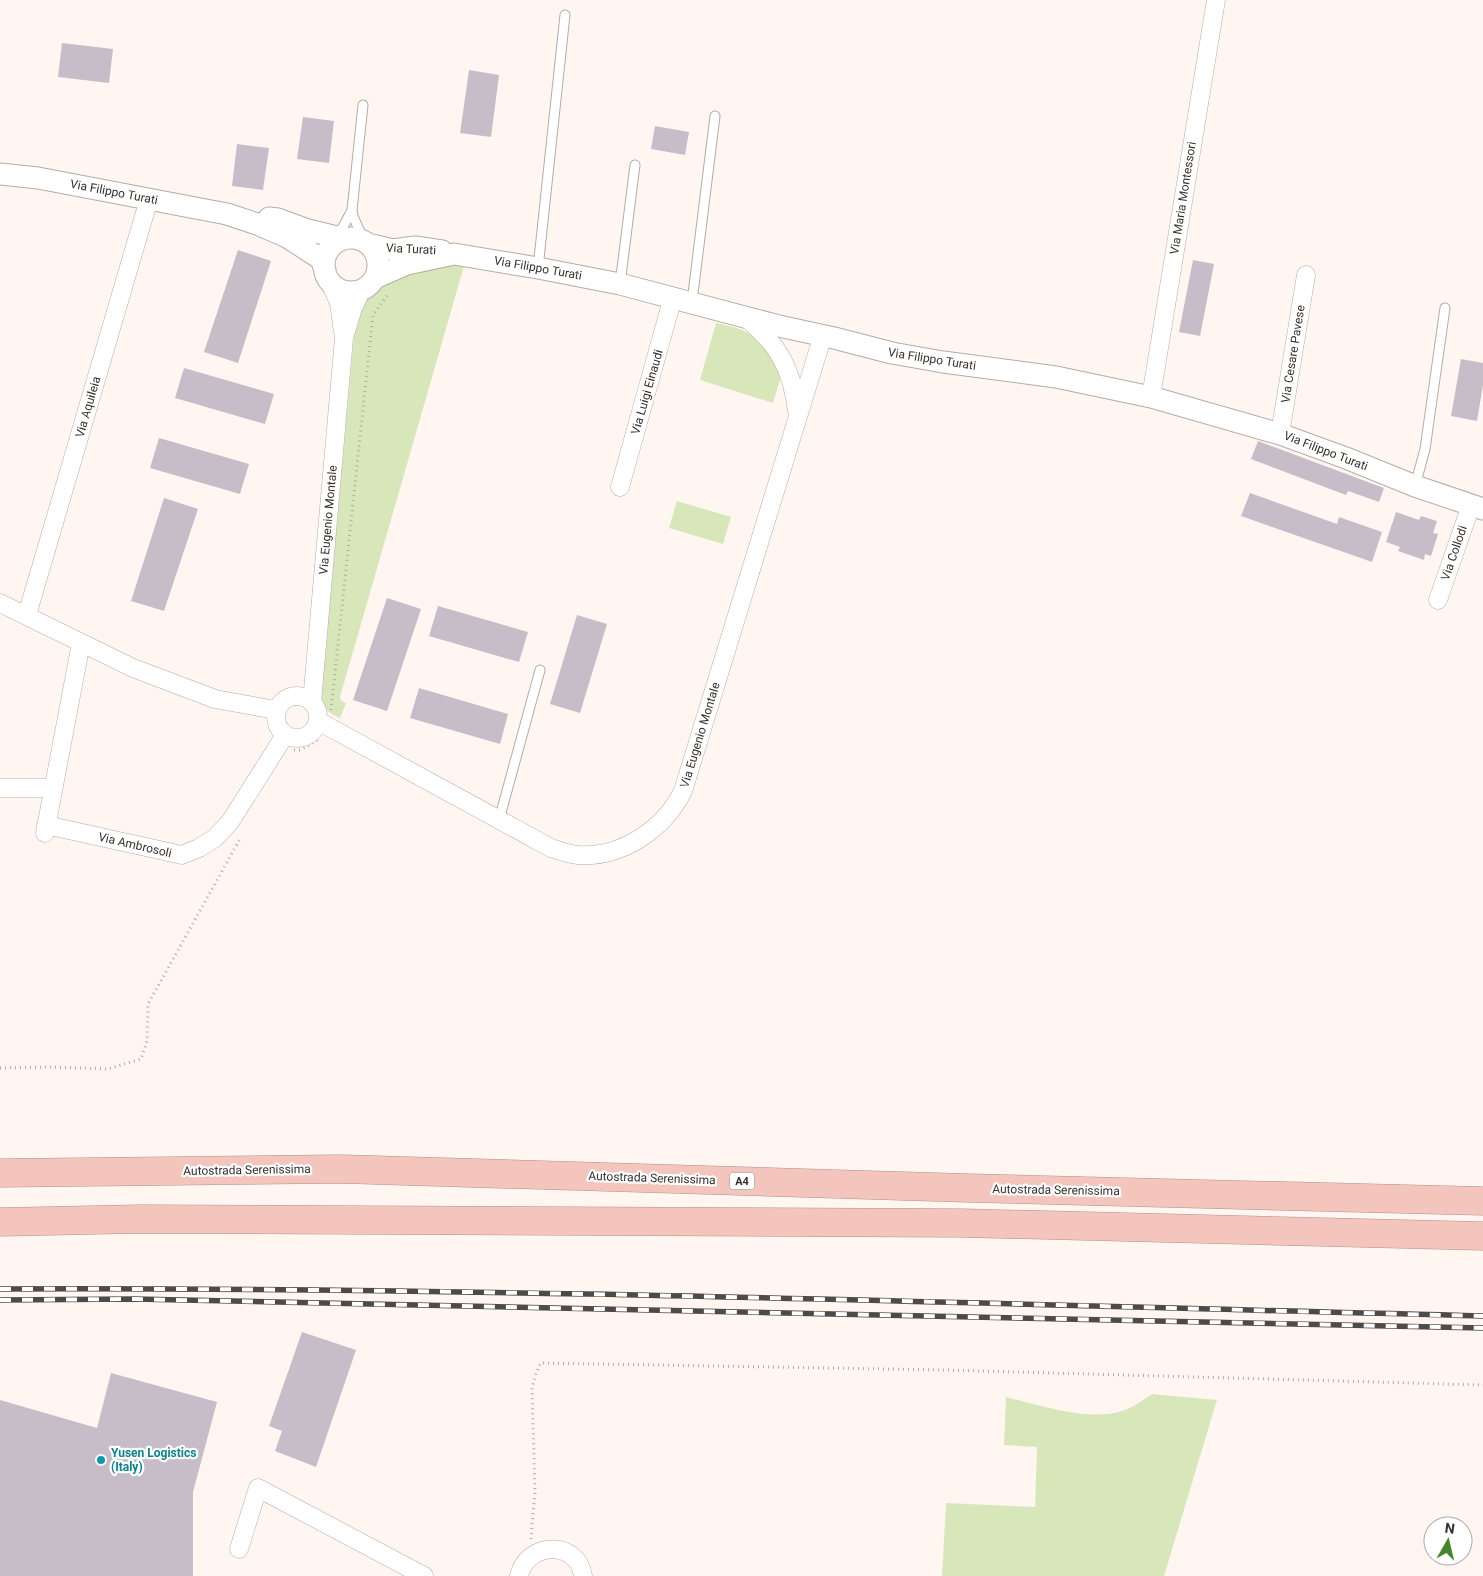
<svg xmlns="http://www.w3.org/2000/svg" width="1483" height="1576" viewBox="0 0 1483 1576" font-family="Roboto,sans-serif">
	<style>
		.green { fill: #d8e7ba }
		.building { fill: #c6bdc9 }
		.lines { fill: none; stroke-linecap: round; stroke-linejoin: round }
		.service-casing { stroke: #b8aba3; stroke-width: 11 }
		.minor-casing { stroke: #b8aba3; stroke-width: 19 }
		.tertiary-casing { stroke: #b8aba3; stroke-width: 23 }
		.motorway-casing { stroke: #b1918a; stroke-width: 29 }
		.path { stroke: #b2aaa6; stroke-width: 3; stroke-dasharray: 1 4; stroke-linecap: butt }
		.service { stroke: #fff; stroke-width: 9 }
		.minor { stroke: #fff; stroke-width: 18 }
		.tertiary { stroke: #fff; stroke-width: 21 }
		.motorway { stroke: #f4c5bc; stroke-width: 28 }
		.rail-casing { stroke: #504a46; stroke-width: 5.5 }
		.rail { stroke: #fff; stroke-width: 4; stroke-dasharray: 11; stroke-linecap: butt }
		.culture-dot { fill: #0f9aa8; stroke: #fff; stroke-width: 2 }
		.labels { text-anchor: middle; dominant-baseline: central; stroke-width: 4.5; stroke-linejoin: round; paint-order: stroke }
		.shield { fill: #fff; stroke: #726e6b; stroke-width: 1 }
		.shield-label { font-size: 11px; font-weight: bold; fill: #35302c }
		.street-label { font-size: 12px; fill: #35302c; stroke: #fff }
		.culture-label { font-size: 12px; font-weight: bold; fill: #0d838f; stroke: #fff; text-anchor: start }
	</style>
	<rect width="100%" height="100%" fill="#fff6f1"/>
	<path class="green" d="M452,264L464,266L340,697L341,700L346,703L340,718C329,713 324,710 321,698L355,325L363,302L371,293L399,273Z
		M716,323C757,331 763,340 781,376L773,403L700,380Z
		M677,501L731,517L723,544L669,528Z
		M1152,1394L1217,1400L1164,1576H942L946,1503L1035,1507L1037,1447L1004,1445L1006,1397C1041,1405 1091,1423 1125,1410C1135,1406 1143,1400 1152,1394Z"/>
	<path class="building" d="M62,43L113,49L109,83L58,77Z
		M469,70L499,75L491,137L460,133Z
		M303,117L334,121L329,163L297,159Z
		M655,126L689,132L685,155L651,149Z
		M237,144L269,148L263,190L232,186Z
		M238,250L271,261L238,363L204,352Z
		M1193,260L1214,264L1200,336L1179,332Z
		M1461,359L1483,363V385L1477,421L1451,416Z
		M184,368L274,394L265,424L175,398Z
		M159,438L249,464L240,494L150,468Z
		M1258,441L1384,488L1379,502L1348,491L1346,495L1251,459Z
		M1250,493L1337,524L1339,517L1382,532L1372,562L1241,516Z
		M164,498L198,509L164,611L131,601Z
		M1396,512L1419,520L1421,516L1437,521L1433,533L1438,534L1431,556L1425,554L1424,560L1398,551L1400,547L1386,542Z
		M387,598L421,609L387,711L353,700Z
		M438,606L528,632L519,662L429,636Z
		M577,615L607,624L580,713L550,704Z
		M419,688L508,714L500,744L410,718Z
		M302,1332L356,1350L316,1467L275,1451L282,1431L269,1426Z
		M111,1373L217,1402L193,1492V1576H0V1400L97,1428Z"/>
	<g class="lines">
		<g class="service-casing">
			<path id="service" d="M363,105L352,210L353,216L364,241
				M334,236L343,227L352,210
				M538,268L565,15
				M620,284L635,165
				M692,302L715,116
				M1415,486L1425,449L1445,308
				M499,820L540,670"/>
		</g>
		<g class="minor-casing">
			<path id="minor" d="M329,280L339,303L343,332
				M745,317C778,344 792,368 797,411
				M1151,397L1216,0
				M1280,434L1306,275
				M620,487L673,297
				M1438,600L1471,505
				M0,603L133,668L215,699L276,710
				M27,615L149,199
				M276 717a21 21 0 1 1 42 0a21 21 0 1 1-42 0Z
				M312,702L344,338L353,308L362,289
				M318,721L551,848C560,851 568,854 578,855C622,858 664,829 683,791L823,335
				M0,788H53
				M46,825L182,855L199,848L215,838L230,822L285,735
				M45,833L81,643
				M239,1549L258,1488L424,1576
				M519,1576C527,1541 578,1540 583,1576"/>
		</g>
		<g class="tertiary-casing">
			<path id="tertiary" d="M0,174L38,178L227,214L257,224L287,237L321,259L325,270
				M269,218L278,219L308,230L345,239
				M324 265a27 27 0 1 1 54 0a27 27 0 1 1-54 0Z
				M368,244L393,250L415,247L442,251
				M375,278L407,264L454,254L538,268L620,284L779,326L834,338L892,353L943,362L1056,377L1151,397L1280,434L1346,458L1415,486L1483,509"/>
		</g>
		<g class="motorway-casing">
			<path id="motorway" d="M0,1173L341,1169L968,1188L1483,1201
				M0,1222L141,1219L961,1223L1483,1236"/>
		</g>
		<path class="path" d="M331,710L373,315L388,294
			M294,750H300L318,740
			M0,1068L47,1067L108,1069L141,1059L147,1041L148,1004L241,837
			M531,1539L535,1491L532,1388L536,1373L541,1363L945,1370L1483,1385"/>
		<use href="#service" class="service"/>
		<use href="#minor" class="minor"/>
		<use href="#tertiary" class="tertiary"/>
		<use href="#motorway" class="motorway"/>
		<g class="rail-casing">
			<path id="rail" d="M0,1289C494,1287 989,1304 1483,1316
				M0,1300L134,1299L1483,1328"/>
		</g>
		<use href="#rail" class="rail"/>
	</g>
	<circle class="culture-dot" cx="101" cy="1460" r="5"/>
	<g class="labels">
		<rect class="shield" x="729.5" y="1172.5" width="25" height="17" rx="4"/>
		<g class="shield-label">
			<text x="742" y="1181">A4</text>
		</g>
		<g class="street-label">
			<text transform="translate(114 192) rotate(11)">Via Filippo Turati</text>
			<text transform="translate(1183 198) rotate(-81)">Via Maria Montessori</text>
			<text transform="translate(411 249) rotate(3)">Via Turati</text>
			<text transform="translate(538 268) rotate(10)">Via Filippo Turati</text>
			<text transform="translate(1293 354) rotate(-81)">Via Cesare Pavese</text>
			<text transform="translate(932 359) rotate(9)">Via Filippo Turati</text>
			<text transform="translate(647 392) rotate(-74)">Via Luigi Einaudi</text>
			<text transform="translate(88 407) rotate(-74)">Via Aquileia</text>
			<text transform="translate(1326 451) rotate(21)">Via Filippo Turati</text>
			<text transform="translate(328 520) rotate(-85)">Via Eugenio Montale</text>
			<text transform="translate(1454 553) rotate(-71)">Via Collodi</text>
			<text transform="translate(700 735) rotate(-73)">Via Eugenio Montale</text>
			<text transform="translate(135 845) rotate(13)">Via Ambrosoli</text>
			<text transform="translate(247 1170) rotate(-1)">Autostrada Serenissima</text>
			<text transform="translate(652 1178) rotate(2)">Autostrada Serenissima</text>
			<text transform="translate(1056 1190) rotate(1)">Autostrada Serenissima</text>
		</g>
		<g class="culture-label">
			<text x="111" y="1453">Yusen Logistics<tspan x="111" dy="14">(Italy)</tspan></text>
		</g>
	</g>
	<g transform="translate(1448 1541) rotate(8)"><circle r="24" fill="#ffffff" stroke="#aeacab"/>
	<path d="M0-4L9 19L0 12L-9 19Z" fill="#448629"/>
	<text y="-8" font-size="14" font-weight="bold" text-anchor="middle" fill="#35302c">N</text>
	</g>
</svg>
